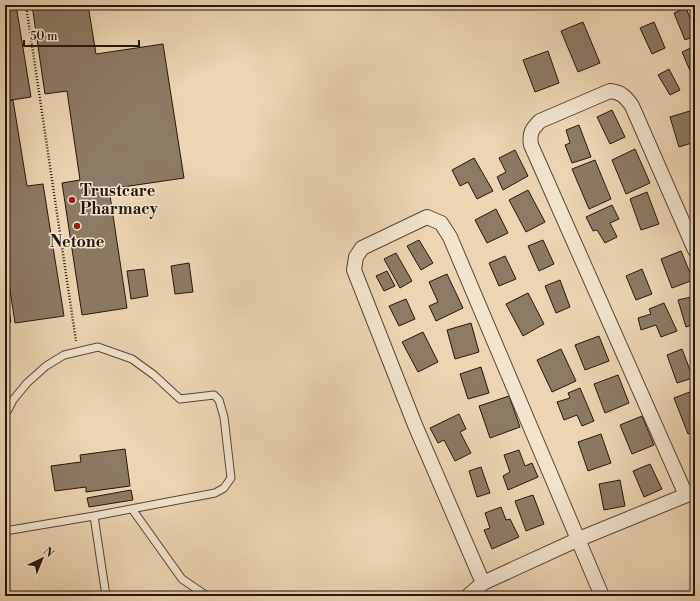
<svg xmlns="http://www.w3.org/2000/svg" width="700" height="601" viewBox="0 0 700 601" font-family="'Libre Bodoni',serif">
	<style>
		.building { fill: #8d7a64; stroke: #26170e }
		.lines { fill: none; stroke-linecap: round; stroke-linejoin: round }
		.lane-casing { stroke: #584637; stroke-width: 9 }
		.street-casing { stroke: #584637; stroke-width: 16 }
		.path { stroke: #26170e; stroke-width: 2.5; stroke-dasharray: 1 2; stroke-linecap: butt }
		.lane { stroke: #f3e4ce; stroke-width: 7 }
		.street { stroke: #f3e4ce; stroke-width: 14 }
		.poi-dot { fill: #8f2418; stroke: #f3e4ce; stroke-width: 1.5 }
		.labels { text-anchor: middle; dominant-baseline: central; stroke-width: 3; stroke-linejoin: round; paint-order: stroke }
		.poi-label { font-size: 16px; font-weight: bold; fill: #26170e; stroke: #f3e4ce; text-anchor: start }
	</style>
	<rect width="100%" height="100%" fill="#edd5b3"/>
	<filter id="stains"><feTurbulence type="fractalNoise" baseFrequency=".005" numOctaves="4"/><feColorMatrix values="0 0 0 0 .2 0 0 0 0 .09 0 0 0 0 .02 0 0 0 .5 -.17"/></filter>
	<radialGradient id="worn" r=".72"><stop offset=".6" stop-color="#630" stop-opacity="0"/><stop offset="1" stop-color="#630" stop-opacity=".3"/></radialGradient>
	<path class="building" d="M5,5H16L31,97L5,101Z
		M32,5H88L96,54L163,44L184,178L109,189L127,308L82,315L62,183L80,180L67,91L45,94Z
		M686,8L695,30V36L685,40L674,13Z
		M583,22L600,63L578,72L561,31Z
		M654,22L665,48L652,54L640,28Z
		M695,46V71L691,73L682,52Z
		M548,51L559,83L535,92L523,60Z
		M669,69L680,90L670,95L658,75Z
		M13,100L27,186L43,184L64,316L15,323L5,257V101Z
		M612,110L625,137L610,144L597,117Z
		M690,111L695,126V142L679,147L670,117Z
		M579,125L591,157L572,163L565,145L570,143L566,130Z
		M635,149L650,183L626,194L612,160Z
		M515,150L528,176L503,190L497,177L506,172L499,158Z
		M474,158L493,191L477,199L468,182L460,186L452,170Z
		M595,160L611,199L589,209L572,169Z
		M528,190L545,222L526,232L509,200Z
		M647,192L659,224L641,230L630,199Z
		M612,205L619,219L610,223L617,237L605,243L597,230L593,231L586,217Z
		M496,209L508,233L487,243L475,220Z
		M419,240L433,263L421,270L407,246Z
		M543,240L554,264L539,271L528,246Z
		M681,251L693,280L672,288L661,259Z
		M396,253L412,281L400,288L384,259Z
		M505,256L516,279L499,286L489,263Z
		M189,263L193,292L175,294L171,266Z
		M144,269L148,296L131,299L127,271Z
		M642,269L652,294L636,300L626,276Z
		M387,271L395,286L384,291L376,276Z
		M447,274L463,308L436,321L429,306L438,302L429,282Z
		M560,280L570,307L556,313L545,286Z
		M5,292H6L11,322L5,323Z
		M528,293L544,324L523,336L506,304Z
		M695,296V324L686,327L678,300Z
		M406,299L415,319L399,326L389,306Z
		M664,303L677,331L661,337L656,325L641,330L638,318L651,314L649,309Z
		M471,323L479,352L455,359L447,330Z
		M423,332L438,362L418,372L402,342Z
		M599,336L609,361L585,370L575,345Z
		M561,349L576,381L552,392L537,360Z
		M682,349L693,378L677,383L667,355Z
		M481,367L489,393L468,399L460,374Z
		M618,375L629,403L605,413L594,384Z
		M580,388L594,421L582,426L577,415L564,420L557,402L570,398L568,393Z
		M695,390V431L688,434L674,398Z
		M509,396L520,427L490,438L479,406Z
		M459,414L466,429L460,432L471,453L455,461L444,440L438,443L430,428Z
		M642,416L654,445L632,454L620,425Z
		M601,434L611,463L588,471L578,442Z
		M125,449L130,486L86,492V487L55,491L51,466L81,462L80,455Z
		M519,450L525,466L532,463L538,477L508,490L503,476L510,472L504,455Z
		M650,464L662,489L644,497L633,471Z
		M481,467L490,493L477,497L469,471Z
		M620,480L625,506L604,510L599,484Z
		M131,490L133,500L89,507L87,498Z
		M533,495L544,524L526,531L515,501Z
		M501,507L506,520L510,519L519,537L492,549L484,530L490,528L485,513Z
		M560,591L562,596H548Z"/>
	<g class="lines">
		<g class="lane-casing">
			<path id="lane" d="M132,509L182,579L207,596
				M94,516L106,596
				M5,531L94,516L215,493L224,488L231,478L224,417L219,400L214,395L180,399L154,375L132,359L98,347L64,355L46,366L27,383L13,400L8,410"/>
		</g>
		<g class="street-casing">
			<path id="street" d="M686,495L531,145C529,133 532,129 540,121L610,91C621,92 626,97 632,106L695,250
				M483,583L415,425L354,270L356,257L362,248L427,217L441,223L450,237L602,596
				M468,596L483,583L579,539L694,492"/>
		</g>
		<path class="path" d="M26,5L76,341"/>
		<use href="#lane" class="lane"/>
		<use href="#street" class="street"/>
	</g>
	<g class="poi-dot">
		<circle cx="72" cy="200" r="4"/>
		<circle cx="77" cy="226" r="4"/>
	</g>
	<g class="labels">
		<g class="poi-label">
			<text x="80" y="191">Trustcare<tspan x="80" dy="18">Pharmacy</tspan></text>
			<text x="77" y="242" text-anchor="middle">Netone</text>
		</g>
	</g>
	<rect width="700" height="601" fill="none" stroke="#edd5b3" stroke-width="20"/>
	<rect x="6" y="6" width="688" height="589" fill="none" stroke="#26170e" stroke-width="2"/>
	<rect x="10" y="10" width="680" height="581" fill="none" stroke="#26170e"/>
	<g transform="translate(42 559) rotate(44)" stroke="#f3e4ce" stroke-width="3" paint-order="stroke">
	<path d="M0-3L7 15L0 10L-7 15Z" fill="#26170e"/>
	<text y="-6" font-size="11" font-weight="bold" text-anchor="middle" fill="#26170e">N</text>
	</g>
	<path d="M24 40v6h115v-6" fill="none" stroke="#26170e" stroke-width="2"/>
	<text x="30" y="40" font-size="12" fill="#26170e" stroke="#f3e4ce" stroke-width="3" paint-order="stroke">50 m</text>
	<rect width="100%" height="100%" filter="url(#stains)"/>
	<rect width="100%" height="100%" fill="url(#worn)"/>
</svg>
